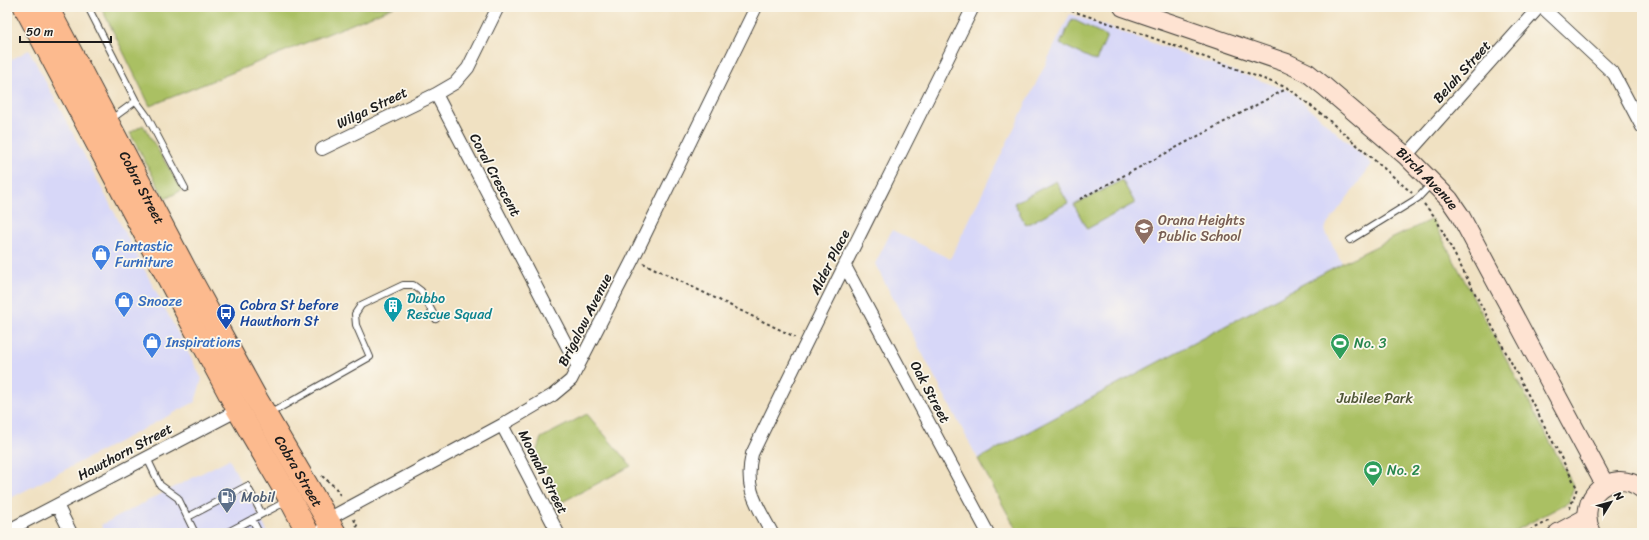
<svg xmlns="http://www.w3.org/2000/svg" width="1649" height="540" viewBox="0 0 1649 540" font-family="Sriracha,sans-serif">
	<style>
		.built { fill: #d7d7f8 }
		.green { fill: #aac064; stroke: #636e40 }
		.lines { fill: none; stroke-linecap: round; stroke-linejoin: round }
		.lane-casing { stroke: #3c3a35; stroke-width: 8 }
		.street-casing { stroke: #3c3a35; stroke-width: 14 }
		.secondary-casing { stroke: #3c3a35; stroke-width: 20 }
		.highway-casing { stroke: #3c3a35; stroke-width: 24 }
		.path { stroke: #3c3a35; stroke-width: 2; stroke-dasharray: 3 3; stroke-linecap: butt }
		.lane { stroke: #fff; stroke-width: 6 }
		.street { stroke: #fff; stroke-width: 12 }
		.secondary { stroke: #fee3d2; stroke-width: 18 }
		.highway { stroke: #fcba8e; stroke-width: 22 }
		.labels { text-anchor: middle; dominant-baseline: central; stroke-width: 3.5; stroke-linejoin: round; paint-order: stroke }
		.street-label { font-size: 14px; fill: #1c1c1c; stroke: #fbf7ec }
		.education-label { font-size: 14px; fill: #785e54; stroke: #fbf7ec; text-anchor: start }
		.shop-label { font-size: 14px; fill: #366cbe; stroke: #fbf7ec; text-anchor: start }
		.culture-label { font-size: 14px; fill: #0d838f; stroke: #fbf7ec; text-anchor: start }
		.transit-label { font-size: 14px; fill: #164399; stroke: #fbf7ec; text-anchor: start }
		.leisure-label { font-size: 14px; fill: #27864d; stroke: #fbf7ec; text-anchor: start }
		.park-label { font-size: 14px; fill: #4e5535; stroke: #fbf7ec }
		.service-label { font-size: 14px; fill: #4e5e75; stroke: #fbf7ec; text-anchor: start }
	</style>
	<rect width="100%" height="100%" fill="#fbf7ec"/>
	<filter id="ink" filterUnits="userSpaceOnUse"><feTurbulence type="fractalNoise" baseFrequency=".025" numOctaves="2"/><feDisplacementMap in="SourceGraphic" scale="8" xChannelSelector="R" yChannelSelector="G"/><feConvolveMatrix kernelMatrix="1 2 1 2 8 2 1 2 1" color-interpolation-filters="sRGB"/></filter>
	<filter id="wash" filterUnits="userSpaceOnUse"><feTurbulence type="fractalNoise" baseFrequency=".012" numOctaves="4" result="noise"/><feDisplacementMap in="SourceGraphic" scale="16" xChannelSelector="R" yChannelSelector="G"/><feGaussianBlur stdDeviation="0.9" result="paint"/><feColorMatrix in="noise" values="0 0 0 0 0 0 0 0 0 0 0 0 0 0 0 0 0 1.4 0 .05"/><feComposite in="paint" operator="in"/></filter>
	<g filter="url(#wash)">
		<rect width="100%" height="100%" fill="#f0e1c2"/>
		<path class="built" d="M1070,14L1290,91L1372,164L1324,229L1342,263L978,459L875,264L892,230L950,259Z
			M29,50L202,379L195,402L7,500V62Z
			M229,459L268,533H105L101,525Z"/>
		<path class="green" d="M101,7H394L150,106Z
			M1072,19L1107,36L1096,61L1060,44Z
			M143,125L182,190L165,199L130,133Z
			M1122,180L1135,203L1087,229L1074,205Z
			M1056,181L1068,203L1026,225L1014,203Z
			M1432,219L1574,487L1569,502L1511,533H1018L978,459L1342,263Z
			M587,414L631,466L562,502L536,453L541,438Z"/>
	</g>
	<g filter="url(#ink)">
		<g class="lines">
			<g class="lane-casing">
				<path id="lane" d="M88,7L136,101L147,116L185,188
					M110,120L136,101
					M1350,240L1418,198L1432,183
					M269,414L370,357L356,325L355,314L361,305L403,285H413L421,291L436,319
					M147,458L160,485L178,498L195,533
					M188,517L247,486L262,514
					M252,519L259,533
					M226,533L287,501"/>
			</g>
			<g class="street-casing">
				<path id="street" d="M498,7L468,68L455,83L436,94L578,367
					M1542,7L1614,74L1642,127
					M322,149L436,94
					M1406,156L1539,7
					M845,266L988,533
					M502,425L558,533
					M57,505L71,533
					M7,531L242,408
					M320,533L328,519L502,425L553,395L571,380L633,259L756,7
					M772,533C756,503 744,489 752,454C824,304 900,156 973,7"/>
			</g>
			<g class="secondary-casing">
				<g id="secondary">
					<path id="s1" d="M1123,7L1287,63L1308,73L1324,86L1406,156L1449,199L1460,215L1605,485"/>
					<path d="M1558,533L1586,518"/>
					<path d="M1592,533C1574,499 1612,465 1642,489"/>
				</g>
			</g>
			<g class="highway-casing">
				<g id="highway">
					<path d="M25,7L238,410L290,499L308,533"/>
					<path id="s2" d="M47,7L185,269L257,400L335,533"/>
				</g>
			</g>
			<path class="path" d="M1060,7L1142,34L1288,88L1324,116L1412,193
				M1080,199L1288,88
				M1424,204L1435,217L1577,488L1569,511
				M643,263L795,337
				M322,476L335,487L342,498
				M354,519L360,533
				M1525,533L1549,521"/>
			<use href="#lane" class="lane"/>
			<use href="#street" class="street"/>
			<use href="#secondary" class="secondary"/>
			<use href="#highway" class="highway"/>
		</g>
	</g>
	<defs>
		<g id="school-pin" transform="scale(1)"><path d="M0 17L-7.5 6A9.5 9.5 0 1 1 7.5 6Z" fill="#8d6e63" stroke="#fbf7ec"/><path d="M0-5L7-2L0 1L-7-2ZM-4 1L0 2.5L4 1V4Q0 6-4 4Z" fill="#fff"/></g>
		<g id="shop-pin" transform="scale(1)"><path d="M0 17L-7.5 6A9.5 9.5 0 1 1 7.5 6Z" fill="#3f7fe0" stroke="#fbf7ec"/><path d="M-5-2.5h2.3a2.7 3.5 0 0 1 5.4 0H5L5.5 6h-11ZM-1.5-2.5h3a1.5 2.3 0 0 0-3 0Z" fill="#fff"/></g>
		<g id="building-pin" transform="scale(1)"><path d="M0 17L-7.5 6A9.5 9.5 0 1 1 7.5 6Z" fill="#0f9aa8" stroke="#fbf7ec"/><path d="M-4-6H4V6H1V3H-1V6H-4ZM-2.5-4.3h1.7v1.8h-1.7ZM.8-4.3h1.7v1.8H.8ZM-2.5-1h1.7V.8h-1.7ZM.8-1h1.7V.8H.8Z" fill="#fff"/></g>
		<g id="bus-pin" transform="scale(1)"><path d="M0 17L-7.5 6A9.5 9.5 0 1 1 7.5 6Z" fill="#1a4fb4" stroke="#fbf7ec"/><path d="M-5-6H5V4H4V6H2V4H-2V6H-4V4H-5ZM-3.5-4V0h7V-4ZM-3.5 1.2v1.5H-2V1.2ZM2 1.2v1.5H3.5V1.2Z" fill="#fff"/></g>
		<g id="stadium-pin" transform="scale(1)"><path d="M0 17L-7.5 6A9.5 9.5 0 1 1 7.5 6Z" fill="#2e9e5b" stroke="#fbf7ec"/><path d="M0-5a6.5 5 0 1 0 0 10a6.5 5 0 1 0 0-10ZM-3.5-1.8h7v3.6h-7Z" fill="#fff"/></g>
		<g id="fuel-pin" transform="scale(1)"><path d="M0 17L-7.5 6A9.5 9.5 0 1 1 7.5 6Z" fill="#5c6f8a" stroke="#fbf7ec"/><path d="M-5.5-6h7V0h2V4h1.3V-2.5L3-4.5l.8-.8L6-3V5H2.5V1h-1V6h-7ZM-4.2-4.7v3.2H.2V-4.7Z" fill="#fff"/></g>
	</defs>
	<g fill-rule="evenodd">
		<use href="#school-pin" x="1144" y="228"/>
		<use href="#shop-pin" x="101" y="254"/>
		<use href="#shop-pin" x="124" y="301"/>
		<use href="#building-pin" x="393" y="306"/>
		<use href="#bus-pin" x="226" y="313"/>
		<use href="#shop-pin" x="152" y="342"/>
		<use href="#stadium-pin" x="1340" y="343"/>
		<use href="#stadium-pin" x="1373" y="470"/>
		<use href="#fuel-pin" x="227" y="497"/>
	</g>
	<g class="labels">
		<g class="street-label">
			<text transform="translate(1462 72) rotate(-48)">Belah Street</text>
			<text transform="translate(372 108) rotate(-26)">Wilga Street</text>
			<text transform="translate(495 175) rotate(62)">Coral Crescent</text>
			<text stroke="none"><textPath href="#s1" startOffset="356">Birch Avenue</textPath></text>
			<text stroke="none"><textPath href="#s2" startOffset="204">Cobra Street</textPath></text>
			<text transform="translate(830 262) rotate(-63)">Alder Place</text>
			<text transform="translate(585 320) rotate(-63)">Brigalow Avenue</text>
			<text transform="translate(930 392) rotate(62)">Oak Street</text>
			<text transform="translate(125 452) rotate(-28)">Hawthorn Street</text>
			<text stroke="none"><textPath href="#s2" startOffset="528">Cobra Street</textPath></text>
			<text transform="translate(543 472) rotate(63)">Moonah Street</text>
		</g>
		<g class="education-label">
			<text x="1158" y="220">Orana Heights<tspan x="1158" dy="16">Public School</tspan></text>
		</g>
		<g class="shop-label">
			<text x="115" y="246">Fantastic<tspan x="115" dy="16">Furniture</tspan></text>
			<text x="138" y="301">Snooze</text>
			<text x="166" y="342">Inspirations</text>
		</g>
		<g class="culture-label">
			<text x="407" y="298">Dubbo<tspan x="407" dy="16">Rescue Squad</tspan></text>
		</g>
		<g class="transit-label">
			<text x="240" y="305">Cobra St before<tspan x="240" dy="16">Hawthorn St</tspan></text>
		</g>
		<g class="leisure-label">
			<text x="1354" y="343">No. 3</text>
			<text x="1387" y="470">No. 2</text>
		</g>
		<g class="park-label">
			<text x="1375" y="398">Jubilee Park</text>
		</g>
		<g class="service-label">
			<text x="241" y="497">Mobil</text>
		</g>
	</g>
	<rect width="1649" height="540" fill="none" stroke="#fbf7ec" stroke-width="24"/>
	<g transform="translate(1611 502) rotate(53)" stroke="#fbf7ec" stroke-width="3" paint-order="stroke">
	<path d="M0-3L7 15L0 10L-7 15Z" fill="#1c1c1c"/>
	<text y="-6" font-size="11" font-weight="bold" text-anchor="middle" fill="#1c1c1c">N</text>
	</g>
	<path d="M20 36v6h91v-6" fill="none" stroke="#1c1c1c" stroke-width="2"/>
	<text x="26" y="36" font-size="12" fill="#1c1c1c" stroke="#fbf7ec" stroke-width="3" paint-order="stroke">50 m</text>
</svg>
